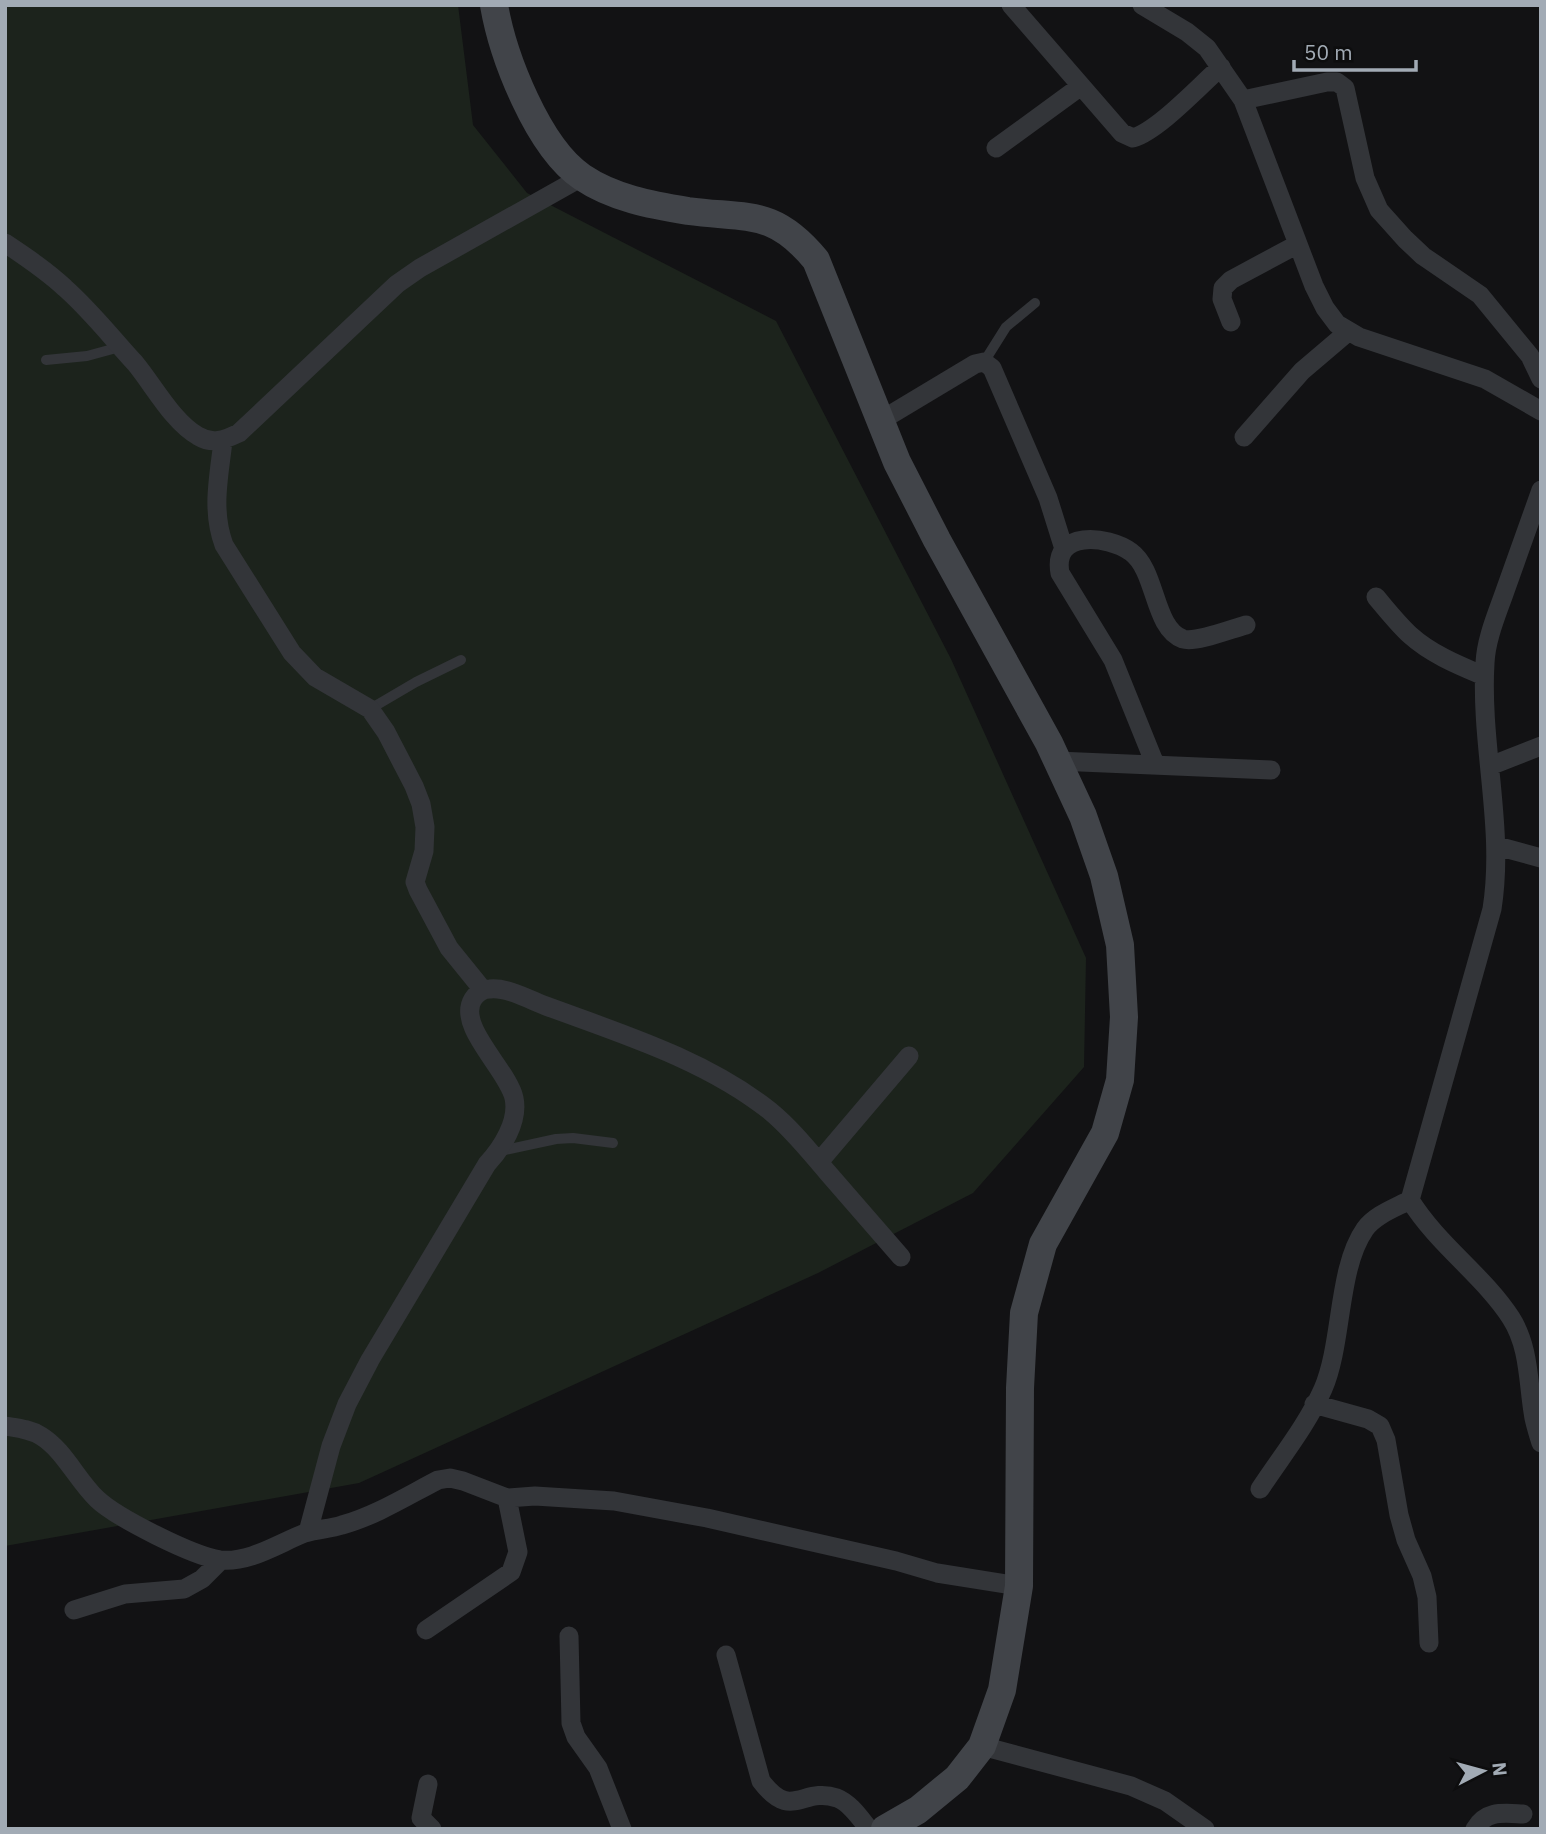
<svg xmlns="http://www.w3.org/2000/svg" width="1546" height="1834" viewBox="0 0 1546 1834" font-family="'IBM Plex Sans',sans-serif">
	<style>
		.green { fill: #1c231c }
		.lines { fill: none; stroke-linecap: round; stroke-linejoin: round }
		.lane { stroke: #333539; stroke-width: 10 }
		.street { stroke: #333539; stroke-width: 19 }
		.secondary { stroke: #414449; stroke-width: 28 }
	</style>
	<rect width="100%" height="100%" fill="#121214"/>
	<path class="green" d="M5,5H458L473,125L527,193L776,321L951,659L1086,958L1084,1067L973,1193L818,1273L359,1483L5,1546Z"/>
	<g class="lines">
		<path class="lane" d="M46,360L87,356L120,347
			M984,362L1006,327L1035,303
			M370,709L416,682L461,660
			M500,1151L556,1139L573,1138L613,1143"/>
		<path class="street" d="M1011,5L1122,133L1133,138C1159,130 1199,86 1221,67
			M1142,5L1187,32L1207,48L1243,100L1314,286L1325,308L1337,324L1359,337L1485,379L1541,411
			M1243,100L1327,82H1337L1345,88L1365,178L1379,210L1405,239L1423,256L1480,295L1530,356L1541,379
			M996,148L1081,86
			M5,243C26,257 47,271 65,288C91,311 112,338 135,363C154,386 173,422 198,436C213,445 224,440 239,433L397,284L420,268L582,177
			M1231,322L1222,299L1223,288L1231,280L1298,244
			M880,421L975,364L984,362L992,368L1048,498L1064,549
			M1244,437L1302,371L1349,331
			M223,441C219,477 211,510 224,545L292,653L315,677L370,709L386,732L414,786L421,804L425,827L424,851L415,882L418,890L449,948L483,990
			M1541,490C1529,524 1517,558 1505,591C1497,614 1486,639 1485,663C1480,746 1505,827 1492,909L1410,1200C1438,1245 1484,1276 1511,1318C1529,1346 1528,1380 1533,1412C1534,1422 1538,1433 1541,1443
			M1376,597C1387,610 1398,624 1410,635C1431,654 1458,665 1484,676
			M1057,761L1271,770
			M1155,764L1113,660L1060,573C1052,530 1107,535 1131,552C1157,571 1153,628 1183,639C1196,643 1231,629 1246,625
			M1490,766L1541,746
			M1497,846L1541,858
			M819,1162L909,1056
			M1314,1404L1368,1419L1380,1426L1386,1440L1399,1515L1406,1540L1422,1576L1427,1597L1429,1643
			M5,1426C17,1428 30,1429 41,1436C64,1450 77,1480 97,1499C117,1518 193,1556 220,1560C250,1563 279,1543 305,1533C317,1529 330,1529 342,1525C375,1516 407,1496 438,1480L450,1478L463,1481L507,1498L535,1496L614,1501L707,1518L896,1561L937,1573L1019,1586
			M1260,1489C1281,1457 1307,1425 1323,1389C1343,1343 1337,1269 1365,1229C1375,1215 1395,1208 1410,1200
			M308,1532L331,1446L347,1404L370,1360L487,1164C502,1148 519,1121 514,1098C508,1070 456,1026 473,999C477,993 483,989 490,989C507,987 530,1000 546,1006C622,1034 706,1060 770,1111C792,1129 810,1152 828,1173C852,1201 877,1229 901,1257
			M74,1610L125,1594L184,1589L202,1579L221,1560
			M426,1630L511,1572L518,1552L507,1498
			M569,1636L571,1723L576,1737L598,1768L622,1829
			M726,1655L761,1781C792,1822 802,1786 837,1798C850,1803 860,1818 869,1829
			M982,1746L1131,1786L1165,1801L1205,1829
			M428,1784L421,1818L432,1829
			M1475,1829C1486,1810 1503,1813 1523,1814"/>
		<path class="secondary" d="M494,5C503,57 538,147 582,177C613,198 651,205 688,211C747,219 773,208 816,260L897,462L937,540L1049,743L1083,816L1104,876L1120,945L1124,1017L1120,1080L1105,1133L1043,1244L1024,1313L1020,1388L1019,1586L1002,1690L982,1746L957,1778L918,1810L885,1829"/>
	</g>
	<rect width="1546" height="1834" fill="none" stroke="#a2abb5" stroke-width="14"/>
	<g transform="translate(1483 1771) rotate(84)" stroke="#0d0d0e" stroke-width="5" paint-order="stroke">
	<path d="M0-5L12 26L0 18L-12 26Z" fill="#a2abb5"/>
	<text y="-10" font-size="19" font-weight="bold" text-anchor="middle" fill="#a2abb5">N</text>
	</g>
	<path d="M1294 60v10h122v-10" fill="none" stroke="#a2abb5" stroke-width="3.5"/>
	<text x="1304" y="60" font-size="21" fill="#a2abb5" stroke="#0d0d0e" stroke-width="5" paint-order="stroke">50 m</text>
</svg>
